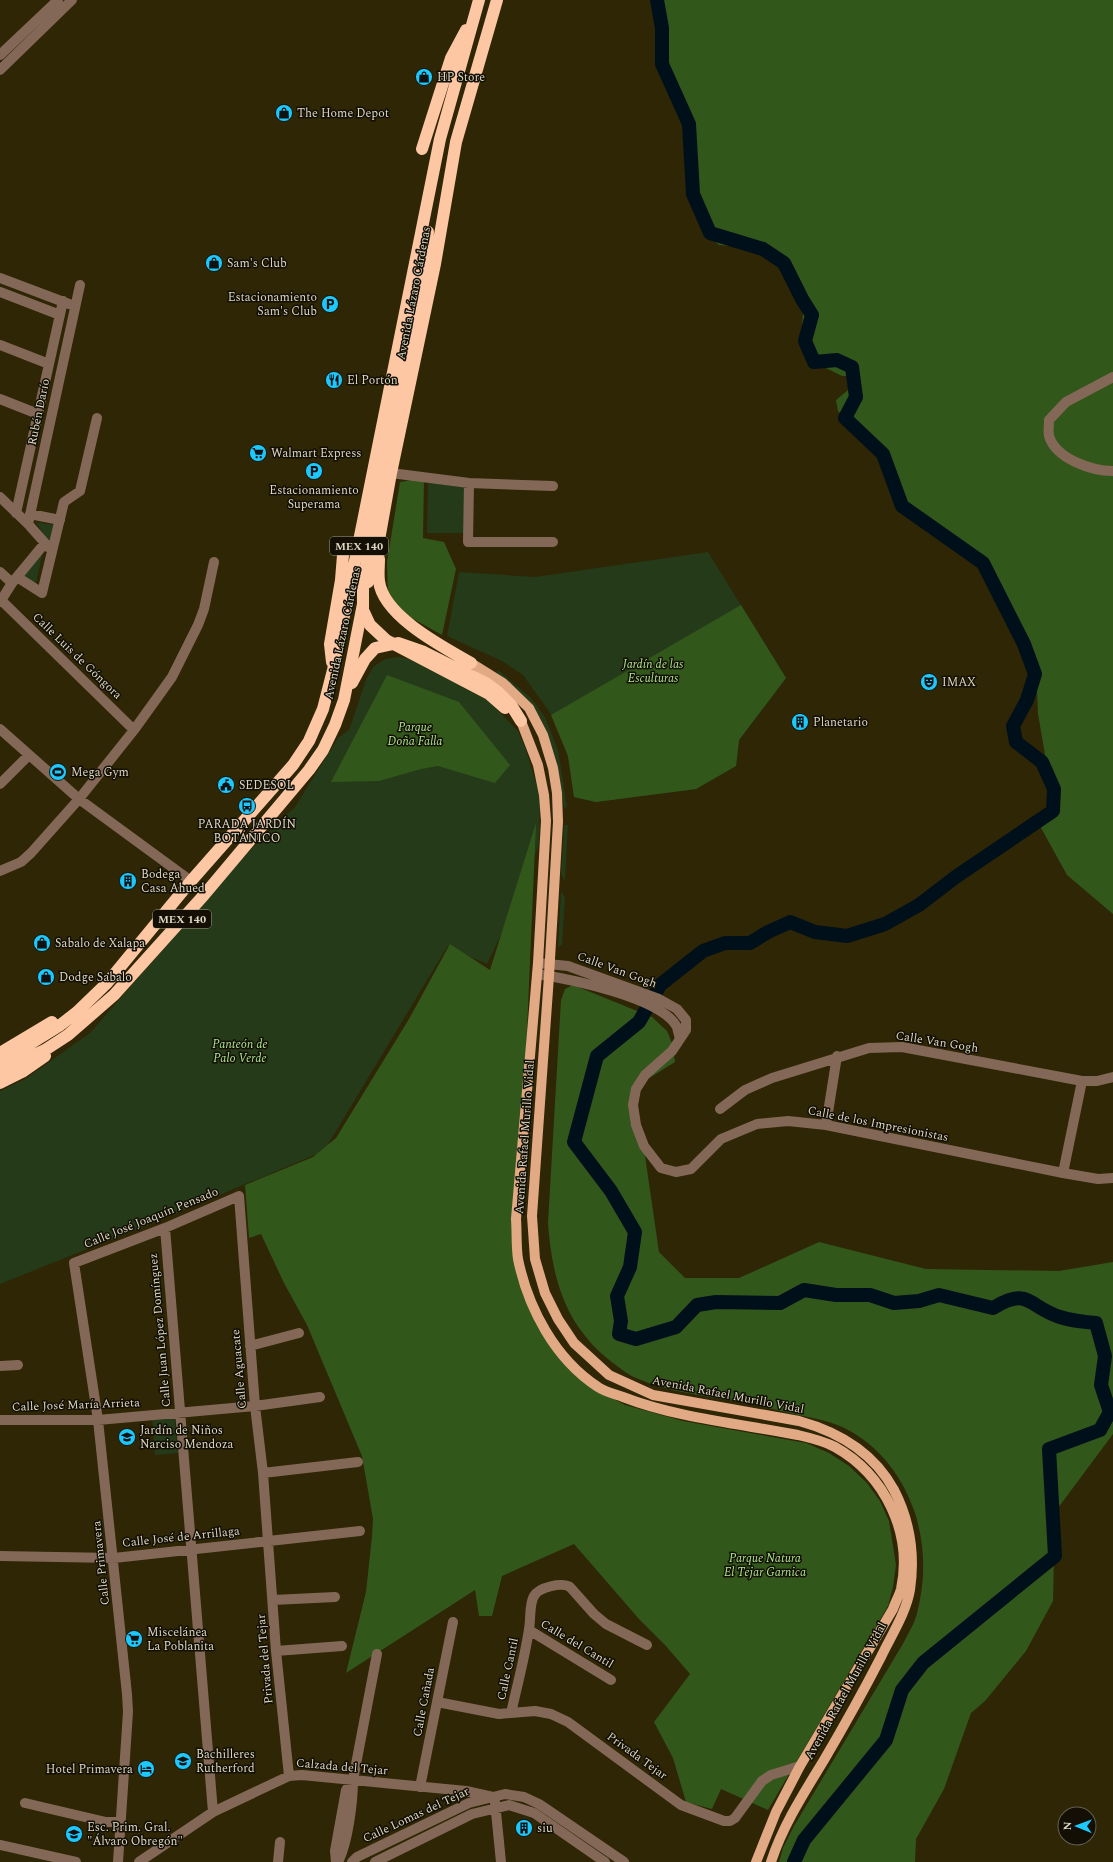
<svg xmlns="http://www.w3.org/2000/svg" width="1113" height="1862" viewBox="0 0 1113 1862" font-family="Spectral,serif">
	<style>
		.green { fill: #253a19 }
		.forest { fill: #32571b }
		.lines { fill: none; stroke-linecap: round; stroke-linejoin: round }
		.river { stroke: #00101b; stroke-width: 14 }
		.minor { stroke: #846857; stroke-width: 10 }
		.major { stroke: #e2a985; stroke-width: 10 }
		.highway { stroke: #fec7a4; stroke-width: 12 }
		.highway-bridge { stroke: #fec7a4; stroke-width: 12 }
		.labels { text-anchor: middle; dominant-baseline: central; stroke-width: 3; stroke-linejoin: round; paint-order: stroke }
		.shield { fill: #130f04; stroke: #a09b8b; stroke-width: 1 }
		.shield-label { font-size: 11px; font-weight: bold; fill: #dcd7c5 }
		.poi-label { font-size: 12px; fill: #dcd7c5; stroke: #130f04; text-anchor: start }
		.street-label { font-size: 12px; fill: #dcd7c5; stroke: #130f04 }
		.park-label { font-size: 12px; font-style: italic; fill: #ace58f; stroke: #130f04 }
	</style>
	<rect width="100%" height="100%" fill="#2e2605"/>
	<path class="green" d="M428,481L467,487L464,533H427Z
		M36,522L54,525L49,543Z
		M39,552L42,556L35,587L21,577Z
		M708,552L786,678L739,740L736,766L696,789L596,802L574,797L568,756L555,720L523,675L502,661L447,636L459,572L535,577Z
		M398,657L410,659L489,701L518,731L525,747L540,796L539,845L510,916L487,964L447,947L324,1151L162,1219L0,1284V1091L25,1079L90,1033L244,856L295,807L338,738L349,730L366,680L373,667L385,659Z
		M498,670L531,698L545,717L558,750L567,807L564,808C559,770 553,731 528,701C519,691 507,681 496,672Z
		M564,825H568L565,881L561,875Z
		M561,891L565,897L562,945L558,947Z
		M174,1412L178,1453L155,1455L152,1414Z"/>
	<path class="forest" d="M650,0H1113V914L1067,875L1040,826L1056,785L1047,766L1038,714L1036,669L1024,640L1005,618L986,565L966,549L928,533L916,514L898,504L886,477L876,442L858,430L838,411L836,400L854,385L855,376H842L822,366L809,351L802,328L803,310L782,259L763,248L719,245L710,236L694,198L690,147L680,102L667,81L659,55L656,17Z
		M424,478L423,538L444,542L456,569L442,635L408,616L388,598L387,562L400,482Z
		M741,605L786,678L739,740L736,766L696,789L596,802L574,797L568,756L551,715Z
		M387,675L459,702L510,765L495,783L438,766L421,769L379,781L331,782Z
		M536,823L517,1261L549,1342L603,1393L625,1405L683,1421L806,1443L829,1453L849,1466L867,1483L880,1501L889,1521L896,1565L893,1587L888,1606L768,1810L721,1789L712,1809L686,1802L673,1758L654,1722L690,1674L665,1645L639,1619L574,1544L502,1576L492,1616H479L475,1590L346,1673L366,1592L372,1536L373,1519L362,1456L307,1325L284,1283L261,1234L249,1238L245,1185L313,1157L336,1138L409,1019L450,944L490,970Z
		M573,985L652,1017L667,1031L672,1043L675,1062L635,1087L659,1252L685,1278H739L819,1242L926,1269L1059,1271L1113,1262V1434L1055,1512L1053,1601L1026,1651L985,1701L971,1713L944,1789L916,1839L915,1862H779L783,1848L794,1826L904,1642C908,1633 915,1623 917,1613C926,1579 925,1545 915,1513C903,1478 882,1449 850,1431C833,1421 812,1418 794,1414C766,1407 738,1401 710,1397C687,1393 663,1389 641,1380C629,1376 618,1367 608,1359C564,1323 552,1277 548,1223L561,1000L565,989Z"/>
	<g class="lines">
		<path class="river" d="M657,0L662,28V64L689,124L693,194L710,233L763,249L784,263L802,299L812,315L805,341L814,362L837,360L852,367L856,397L845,418L883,454L902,506L983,563L1024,644L1035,674L1027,700L1013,726L1016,742L1042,762L1054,789L1053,811L957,876L919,905L885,924L847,936L815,932L790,922L768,932L750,943H725L703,951L660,985L639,1022L597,1056L574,1142L611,1191L635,1232L630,1267L617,1296L621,1321L619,1334L636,1339L676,1327L697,1305L716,1302L780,1303L804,1290L836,1295H870L894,1303L919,1301L939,1295L993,1308C1029,1286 1028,1307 1060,1317C1072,1321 1084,1322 1096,1323L1105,1356L1101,1385L1110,1412L1100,1430L1049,1449L1055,1556L923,1663L902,1690L886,1740L804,1840L794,1862"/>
		<path class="minor" d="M0,55L58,0
			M0,70L72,0
			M0,278L69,304
			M0,292L60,315
			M0,345L49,364
			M1113,377L1066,402L1049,420C1049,425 1048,432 1049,436C1056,459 1092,471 1113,471
			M0,399L38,414
			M391,473L469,483L553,486
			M469,483L468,542H553
			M0,497L28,524L52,551
			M16,513L63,301
			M30,514L60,520
			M28,524L80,285
			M0,572L12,583
			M17,577L42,593L64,502L80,491L97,418
			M1,600L134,730
			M0,602L12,583L45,543
			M0,729L79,799L191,881
			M0,784L29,755
			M0,871L21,862L31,853L79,799L134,730L172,677L198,625L204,609L214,562
			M538,963L568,966L659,999L677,1009L686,1020V1030L672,1051L645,1075L636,1089L633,1105L636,1125L644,1146L661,1168L676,1172L691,1169L721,1139L757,1124L788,1121L826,1125L1063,1173L1098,1179L1113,1178
			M537,974C569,979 661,997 677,1027C678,1031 679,1036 680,1039
			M720,1109L745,1090L772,1078L869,1048L902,1047L1082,1081H1097L1113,1077
			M826,1125L837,1056
			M1063,1173L1082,1081
			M165,1228L213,1812
			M250,1346L299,1333
			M0,1366L18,1365
			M0,1420H98L255,1406L320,1397
			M263,1473L358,1462
			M0,1556L114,1558L360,1531
			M273,1600L335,1597
			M529,1630L611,1680
			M276,1651L342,1646
			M437,1702L499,1714L535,1711L551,1714L568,1722L681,1805L724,1821H730L735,1818L762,1781L771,1775L800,1766
			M511,1713C517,1686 525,1657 529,1629C531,1619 529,1604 534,1596C539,1587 562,1582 570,1587L594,1614L606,1624L647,1645
			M420,1787L453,1622
			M495,1802L501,1862
			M25,1803L106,1822H120
			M0,1845L76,1862
			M118,1862L128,1712L127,1694L98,1420L74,1263L165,1228L239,1196L255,1406L263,1473L276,1651L289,1776
			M139,1862L213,1812L289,1776L302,1775L466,1791L493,1797
			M278,1862L280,1842
			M336,1862L335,1851L346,1790L353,1780
			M338,1862C348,1843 353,1801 353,1780L377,1654
			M352,1862L357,1857L469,1803L505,1794L524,1797L539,1804L624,1862
			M375,1862L472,1814L509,1805L534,1813L605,1862"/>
		<path class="major" d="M471,663L503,683L529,708L543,735L553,768L557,793L558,822L549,976L532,1216L535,1259L545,1293L558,1319L574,1343L609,1375L653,1395L799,1421C839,1432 874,1453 894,1490C910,1521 915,1556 910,1590C906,1613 891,1636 881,1657C863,1692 844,1726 824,1760C804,1793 783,1825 771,1862
			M521,721L538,765L544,795L546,821L538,963L516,1219C517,1232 516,1246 518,1259C528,1308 555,1359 598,1387C605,1392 615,1394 623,1397C677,1418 741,1424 798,1435C811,1438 824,1441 835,1447C885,1475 913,1533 901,1589C899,1596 895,1603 893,1609L800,1766L776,1812L756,1862"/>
		<path class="highway" d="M422,149L451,58L466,30
			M425,270L428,232
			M379,559C379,566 378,574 379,581C383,616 443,647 471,663
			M368,582L379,540L391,473L435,264L456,142L497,0
			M332,662L330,644L341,580L343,555
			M352,683L365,659L375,648L398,643L424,652L486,683L498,692L511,705L521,721
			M0,1053L52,1022
			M1,1062L59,1026L77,1012L107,983L191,881L293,765L309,741L323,709L333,670L440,139L479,0
			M0,1071L45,1050L68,1035L114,995L204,895L309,770L323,750L335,725L344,700L363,604
			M0,1083L22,1072L45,1056"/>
		<path class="highway-bridge" d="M425,270L369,546L363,586V610L370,625L386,640L489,694L505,708"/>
	</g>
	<defs>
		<g id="shop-disc" transform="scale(0.9)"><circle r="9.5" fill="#1dc9fc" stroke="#130f04"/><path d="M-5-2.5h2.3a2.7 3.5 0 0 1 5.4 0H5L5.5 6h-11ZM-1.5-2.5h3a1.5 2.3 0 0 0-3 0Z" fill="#111"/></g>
		<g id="parking-disc" transform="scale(0.9)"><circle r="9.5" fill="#1dc9fc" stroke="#130f04"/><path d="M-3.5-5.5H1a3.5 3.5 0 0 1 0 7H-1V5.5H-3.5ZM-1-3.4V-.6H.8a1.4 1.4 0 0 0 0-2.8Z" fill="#111"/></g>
		<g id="restaurant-disc" transform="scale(0.9)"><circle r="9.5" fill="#1dc9fc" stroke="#130f04"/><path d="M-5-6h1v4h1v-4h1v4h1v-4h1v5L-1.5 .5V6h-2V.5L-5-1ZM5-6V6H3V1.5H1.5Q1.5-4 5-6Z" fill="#111"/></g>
		<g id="supermarket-disc" transform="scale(0.9)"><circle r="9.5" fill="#1dc9fc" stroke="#130f04"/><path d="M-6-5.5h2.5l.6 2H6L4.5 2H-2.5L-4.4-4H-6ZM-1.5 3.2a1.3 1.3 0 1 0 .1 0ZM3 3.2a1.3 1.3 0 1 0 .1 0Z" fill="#111"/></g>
		<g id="theatre-disc" transform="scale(0.9)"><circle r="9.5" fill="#1dc9fc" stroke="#130f04"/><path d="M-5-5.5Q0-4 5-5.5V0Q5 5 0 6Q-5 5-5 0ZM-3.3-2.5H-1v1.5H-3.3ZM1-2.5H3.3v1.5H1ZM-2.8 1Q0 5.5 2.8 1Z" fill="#111"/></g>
		<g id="building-disc" transform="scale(0.9)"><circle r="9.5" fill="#1dc9fc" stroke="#130f04"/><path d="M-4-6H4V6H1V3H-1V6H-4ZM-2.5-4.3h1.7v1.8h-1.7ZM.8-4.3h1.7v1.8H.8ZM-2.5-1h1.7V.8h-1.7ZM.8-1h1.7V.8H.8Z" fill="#111"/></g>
		<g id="stadium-disc" transform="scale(0.9)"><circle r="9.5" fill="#1dc9fc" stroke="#130f04"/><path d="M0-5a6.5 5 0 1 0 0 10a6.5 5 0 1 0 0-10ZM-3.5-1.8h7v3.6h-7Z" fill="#111"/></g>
		<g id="civic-disc" transform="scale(0.9)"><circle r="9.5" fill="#1dc9fc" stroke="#130f04"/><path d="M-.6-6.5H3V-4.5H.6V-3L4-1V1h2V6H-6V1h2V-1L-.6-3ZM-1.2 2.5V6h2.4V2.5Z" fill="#111"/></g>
		<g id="bus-disc" transform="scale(0.9)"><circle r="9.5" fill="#1dc9fc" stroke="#130f04"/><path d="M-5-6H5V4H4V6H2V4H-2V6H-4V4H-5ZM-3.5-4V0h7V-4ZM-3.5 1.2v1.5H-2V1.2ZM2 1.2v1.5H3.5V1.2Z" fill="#111"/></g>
		<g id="school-disc" transform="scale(0.9)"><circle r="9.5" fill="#1dc9fc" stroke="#130f04"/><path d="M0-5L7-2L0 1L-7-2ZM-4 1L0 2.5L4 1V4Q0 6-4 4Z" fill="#111"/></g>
		<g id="hotel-disc" transform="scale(0.9)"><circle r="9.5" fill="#1dc9fc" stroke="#130f04"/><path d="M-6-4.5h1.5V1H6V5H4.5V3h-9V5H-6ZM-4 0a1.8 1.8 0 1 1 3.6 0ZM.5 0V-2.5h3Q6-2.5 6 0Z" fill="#111"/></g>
	</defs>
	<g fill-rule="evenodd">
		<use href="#shop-disc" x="424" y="77"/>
		<use href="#shop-disc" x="284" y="113"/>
		<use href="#shop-disc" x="214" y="263"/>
		<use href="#parking-disc" x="330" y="304"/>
		<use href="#restaurant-disc" x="334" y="380"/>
		<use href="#supermarket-disc" x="258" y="453"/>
		<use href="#parking-disc" x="314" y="471"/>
		<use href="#theatre-disc" x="929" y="682"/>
		<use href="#building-disc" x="800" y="722"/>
		<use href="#stadium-disc" x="58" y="772"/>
		<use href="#civic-disc" x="226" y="785"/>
		<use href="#bus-disc" x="247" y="806"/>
		<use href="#building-disc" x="128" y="881"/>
		<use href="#shop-disc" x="42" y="943"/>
		<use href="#shop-disc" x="46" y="977"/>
		<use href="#school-disc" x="127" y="1437"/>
		<use href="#supermarket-disc" x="134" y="1639"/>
		<use href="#school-disc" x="183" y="1761"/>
		<use href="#hotel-disc" x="146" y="1769"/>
		<use href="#building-disc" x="524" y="1828"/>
		<use href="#school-disc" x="74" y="1834"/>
	</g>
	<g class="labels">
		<g class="shield">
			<rect x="330" y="537" width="58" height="18" rx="3"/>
			<rect x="153" y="910" width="58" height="18" rx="3"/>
		</g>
		<g class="shield-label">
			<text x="359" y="546">MEX 140</text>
			<text x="182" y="919">MEX 140</text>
		</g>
		<g class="poi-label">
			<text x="437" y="77">HP Store</text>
			<text x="297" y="113">The Home Depot</text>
			<text x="227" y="263">Sam's Club</text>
			<text x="317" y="297" text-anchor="end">Estacionamiento<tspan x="317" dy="14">Sam's Club</tspan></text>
			<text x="347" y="380">El Portón</text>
			<text x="271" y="453">Walmart Express</text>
			<text x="314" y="490" text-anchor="middle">Estacionamiento<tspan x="314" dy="14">Superama</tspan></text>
			<text x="942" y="682">IMAX</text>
			<text x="813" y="722">Planetario</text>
			<text x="71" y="772">Mega Gym</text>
			<text x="239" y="785">SEDESOL</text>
			<text x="247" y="824" text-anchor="middle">PARADA JARDÍN<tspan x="247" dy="14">BOTÁNICO</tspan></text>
			<text x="141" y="874">Bodega<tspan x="141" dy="14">Casa Ahued</tspan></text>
			<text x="55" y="943">Sabalo de Xalapa</text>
			<text x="59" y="977">Dodge Sabalo</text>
			<text x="140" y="1430">Jardín de Niños<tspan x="140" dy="14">Narciso Mendoza</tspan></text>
			<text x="147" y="1632">Miscelánea<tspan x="147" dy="14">La Poblanita</tspan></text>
			<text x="196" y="1754">Bachilleres<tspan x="196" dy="14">Rutherford</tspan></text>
			<text x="133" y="1769" text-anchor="end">Hotel Primavera</text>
			<text x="87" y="1827">Esc. Prim. Gral.<tspan x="87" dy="14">"Álvaro Obregón"</tspan></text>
			<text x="537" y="1828">siu</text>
		</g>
		<g class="street-label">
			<text transform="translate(414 293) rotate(-79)">Avenida Lázaro Cárdenas</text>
			<text transform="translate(39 412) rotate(-78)">Rubén Darío</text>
			<text transform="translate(343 633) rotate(-78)">Avenida Lázaro Cárdenas</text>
			<text transform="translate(77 656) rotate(44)">Calle Luis de Góngora</text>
			<text transform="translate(617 970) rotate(20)">Calle Van Gogh</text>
			<text transform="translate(937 1042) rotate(9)">Calle Van Gogh</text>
			<text transform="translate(878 1124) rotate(11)">Calle de los Impresionistas</text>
			<text transform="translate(525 1137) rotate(-86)">Avenida Rafael Murillo Vidal</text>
			<text transform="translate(151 1218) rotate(-22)">Calle José Joaquín Pensado</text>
			<text transform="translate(160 1330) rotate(-95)">Calle Juan López Domínguez</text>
			<text transform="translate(239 1369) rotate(-95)">Calle Aguacate</text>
			<text transform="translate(728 1395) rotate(11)">Avenida Rafael Murillo Vidal</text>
			<text transform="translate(76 1405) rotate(-2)">Calle José María Arrieta</text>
			<text transform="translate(181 1537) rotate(-6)">Calle José de Arrillaga</text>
			<text transform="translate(101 1563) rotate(-96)">Calle Primavera</text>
			<text transform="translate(577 1644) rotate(31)">Calle del Cantil</text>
			<text transform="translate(265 1659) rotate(-95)">Privada del Tejar</text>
			<text transform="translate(508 1669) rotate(-78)">Calle Cantil</text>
			<text transform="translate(846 1691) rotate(-61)">Avenida Rafael Murillo Vidal</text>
			<text transform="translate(424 1702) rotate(-79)">Calle Cañada</text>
			<text transform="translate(637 1756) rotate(36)">Privada Tejar</text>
			<text transform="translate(342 1767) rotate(5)">Calzada del Tejar</text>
			<text transform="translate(416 1815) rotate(-25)">Calle Lomas del Tejar</text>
		</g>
		<g class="park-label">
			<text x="653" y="664">Jardín de las<tspan x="653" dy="14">Esculturas</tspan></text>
			<text x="415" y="727">Parque<tspan x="415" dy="14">Doña Falla</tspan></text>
			<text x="240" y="1044">Panteón de<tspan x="240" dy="14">Palo Verde</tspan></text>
			<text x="765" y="1558">Parque Natura<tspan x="765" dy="14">El Tejar Garnica</tspan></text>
		</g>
	</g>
	<g transform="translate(1077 1826) rotate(271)"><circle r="19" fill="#130f04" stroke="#635f51"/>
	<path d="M0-3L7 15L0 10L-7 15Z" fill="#1dc9fc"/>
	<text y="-6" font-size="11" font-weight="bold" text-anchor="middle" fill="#dcd7c5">N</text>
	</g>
</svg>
